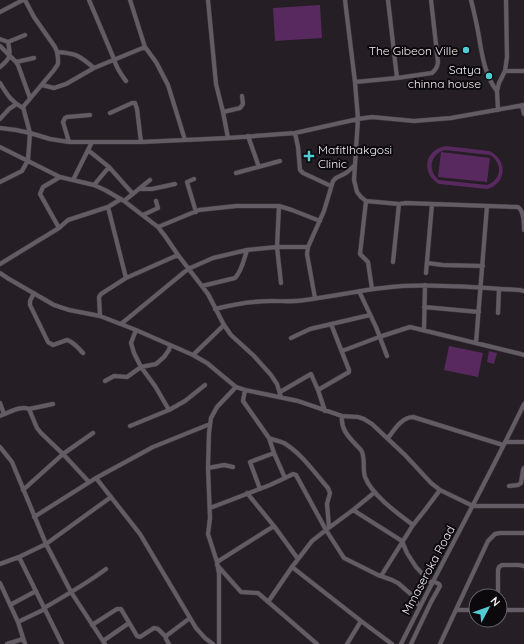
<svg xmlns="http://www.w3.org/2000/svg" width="524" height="644" viewBox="0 0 524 644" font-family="Quicksand,sans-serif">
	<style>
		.green { fill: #58295f; fill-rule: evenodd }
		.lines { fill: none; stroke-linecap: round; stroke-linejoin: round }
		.minor-casing { stroke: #413b41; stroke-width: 5 }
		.minor { stroke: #645c65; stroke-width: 4 }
		.poi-dot { fill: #51ccd2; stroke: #0c090c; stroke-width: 1.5 }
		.labels { text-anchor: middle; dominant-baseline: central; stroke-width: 4; stroke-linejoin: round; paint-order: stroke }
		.poi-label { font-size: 12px; fill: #f4f0f5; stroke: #0c090c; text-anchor: end }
		.street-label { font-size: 12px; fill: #f4f0f5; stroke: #0c090c }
	</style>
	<rect width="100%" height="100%" fill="#251e25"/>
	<path class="green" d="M320,5L322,38L275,41L273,8Z
		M446,146L489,151C508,159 507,184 487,189L439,184C420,173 425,149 446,146ZM445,150L490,155C503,163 502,180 487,185L439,180C427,171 430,154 445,150Z
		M441,152L490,158L487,182L438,177Z
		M449,346L483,353L478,377L444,370Z
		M489,351L497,353L494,364L487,362Z"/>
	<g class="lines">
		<g class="minor-casing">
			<path id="minor" d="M89,0L114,59C116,68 121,74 126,81
				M130,0L145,47L156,62L168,85L185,140
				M208,0L216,84L223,112L228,138
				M345,0L355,82L358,119L354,180L357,192L361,197L366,201L399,204L406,203L518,207C524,211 524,222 524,230
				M388,0L397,78
				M471,0C474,12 477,25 479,37C482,55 485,76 497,91
				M0,12L23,0
				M0,39L8,42C11,56 11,58 0,67
				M8,42L25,35
				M0,46L16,62L18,65L30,98
				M57,52C76,53 80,56 94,68
				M16,62L34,58
				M505,71H524
				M355,82L397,78L432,73C436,69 437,68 438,62L431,0
				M0,83C7,94 11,102 23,108
				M42,85L54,88L66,84L94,68L145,47
				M522,105L524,114
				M498,110L497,91L499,83L505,71L507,57L506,0
				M223,112L240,108L243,104L242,96
				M110,113L132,103H135L137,109L141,142
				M0,119L9,109L15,105
				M0,128L16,130L30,133L50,139L69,142H141L228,138L295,133L358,119L372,117L414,121L451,118L524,105
				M295,133L298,147L300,170L303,173L331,186
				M248,136L259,167
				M69,142L63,122L65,118L67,117L90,115
				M0,147L60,177L94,185L105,190L124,201L158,227L165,236L178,255L208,294L224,325L231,335L254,356L271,375L277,384L281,397
				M88,150L109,167L133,194
				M236,173L280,161
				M194,179L187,182L196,212
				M73,180L92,142
				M0,182L22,171L28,160L30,133L23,107L54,70L58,64V58L57,52L55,47L34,17L25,0
				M94,185L109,167
				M139,189H152L175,184
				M124,201L150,180
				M366,201L360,254L368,262L372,289
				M279,206L277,247L281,283
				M108,207L126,278
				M143,215L158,208L156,201
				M158,227L199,210L236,206H279L292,210L320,221
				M59,228L40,194L43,187L60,177
				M393,262L399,204
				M427,263L443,265L483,266
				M0,264L59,228L68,220L108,207L121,199
				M0,273L9,279L54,305L69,310L100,316L136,330L193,355L207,363L236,387L245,390L298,401L342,416L358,417L364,419L372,424L405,455L431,483L440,490L473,506H524
				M426,273L432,204
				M202,286L235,278C242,271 244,259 247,250
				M359,291L376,327L387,356
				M34,293L30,301V305L48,342L53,345L67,340C74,342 78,348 83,353
				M315,298L307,254L308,247L324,211L333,181L336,178L346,173L355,165
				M424,307L479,312
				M215,309C234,304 253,301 272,301C283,301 294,302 305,300C338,296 369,288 402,286C441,284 481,288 520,290L524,291
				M498,313L499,289
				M100,316L99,297L101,294L126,278L178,255
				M121,324L188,269L213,258L247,250L277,247H308
				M136,330L131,343L134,353L141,367L155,386L169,410
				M424,330L425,285
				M291,338L310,329L370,315
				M476,343L487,206
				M342,351L379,337L410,327L521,354L524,355
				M193,355L224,325
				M105,381L114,376L127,377L141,367L156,364L164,357L169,350L170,345
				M318,390L349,372V370L331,324
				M280,392L311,374L318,390L325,411
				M0,403L4,414
				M29,409L37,428L41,433L63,454L89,482
				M0,416C8,413 21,405 29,409L53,404
				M342,416C340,431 352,440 361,450C366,458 362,468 365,477C372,495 397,513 413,525
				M130,426L169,410L185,401L205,385
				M269,438C274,440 279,441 284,443C302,454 314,472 328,488L330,493L327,504L329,527
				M388,438C394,430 402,417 413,417L503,445
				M505,442H524
				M0,447L12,462L46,544L71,592L105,644
				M208,468L224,465L233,467
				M96,478L140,534L196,628L205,638L213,644
				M285,478L293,474L296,475L326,530L344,558L378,575L392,580L398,583L413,596L419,606
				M509,486L518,485L521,483L523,470L524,468
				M260,489L250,462L274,453
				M23,490L63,454L93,433
				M247,493L274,526L298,559
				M210,508L270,485L285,478L274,453L269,438L243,401L245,390
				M353,510L402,541L407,553L416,567L432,584
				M34,517L96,478L153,447L210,424
				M19,557L62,644
				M217,562L274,526
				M0,564L19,557L46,544L111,497
				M217,565L241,592L258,593L317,644
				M292,567L361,621L392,644
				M381,576L413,525L425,510L440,490
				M0,583L18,622L25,644
				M498,596V570L499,567L502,565H519L524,566
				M268,602L292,567L312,541L326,530L353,510L375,492
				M10,605L36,591
				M44,608C65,596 86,584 106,569
				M456,610H476
				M500,610H524
				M18,622L45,609
				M92,625L117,609H121L137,636L140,637L154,628L158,629L166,637
				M103,641L129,623
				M7,644L23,639
				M169,644L166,639V636L190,618
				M219,644V574L217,562L208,534L210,518L208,468L209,433L211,418L217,407L236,387
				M347,644L361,621
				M401,644C441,564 485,485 524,404
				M411,644L431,602L440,586L439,584L433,581
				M440,644L488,541L495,534L500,533H524"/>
		</g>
		<use href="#minor" class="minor"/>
	</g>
	<g class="poi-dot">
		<circle cx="466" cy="50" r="4"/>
		<circle cx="489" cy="76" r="4"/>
		<path d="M307 150h4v4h4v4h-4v4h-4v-4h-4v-4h4z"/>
	</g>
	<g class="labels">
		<g class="poi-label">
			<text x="458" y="50">The Gibeon Ville</text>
			<text x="481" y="69">Satya<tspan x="481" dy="14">chinna house</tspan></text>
			<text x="318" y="149" text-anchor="start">Mafitlhakgosi<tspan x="318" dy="14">Clinic</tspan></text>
		</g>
		<g class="street-label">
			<text transform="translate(428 570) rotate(-62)">Mmaseroka Road</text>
		</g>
	</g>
	<g transform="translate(488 608) rotate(49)"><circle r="19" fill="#0c090c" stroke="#696569"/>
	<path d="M0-3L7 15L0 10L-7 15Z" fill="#51ccd2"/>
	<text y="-6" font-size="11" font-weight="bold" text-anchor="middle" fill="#f4f0f5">N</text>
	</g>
</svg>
